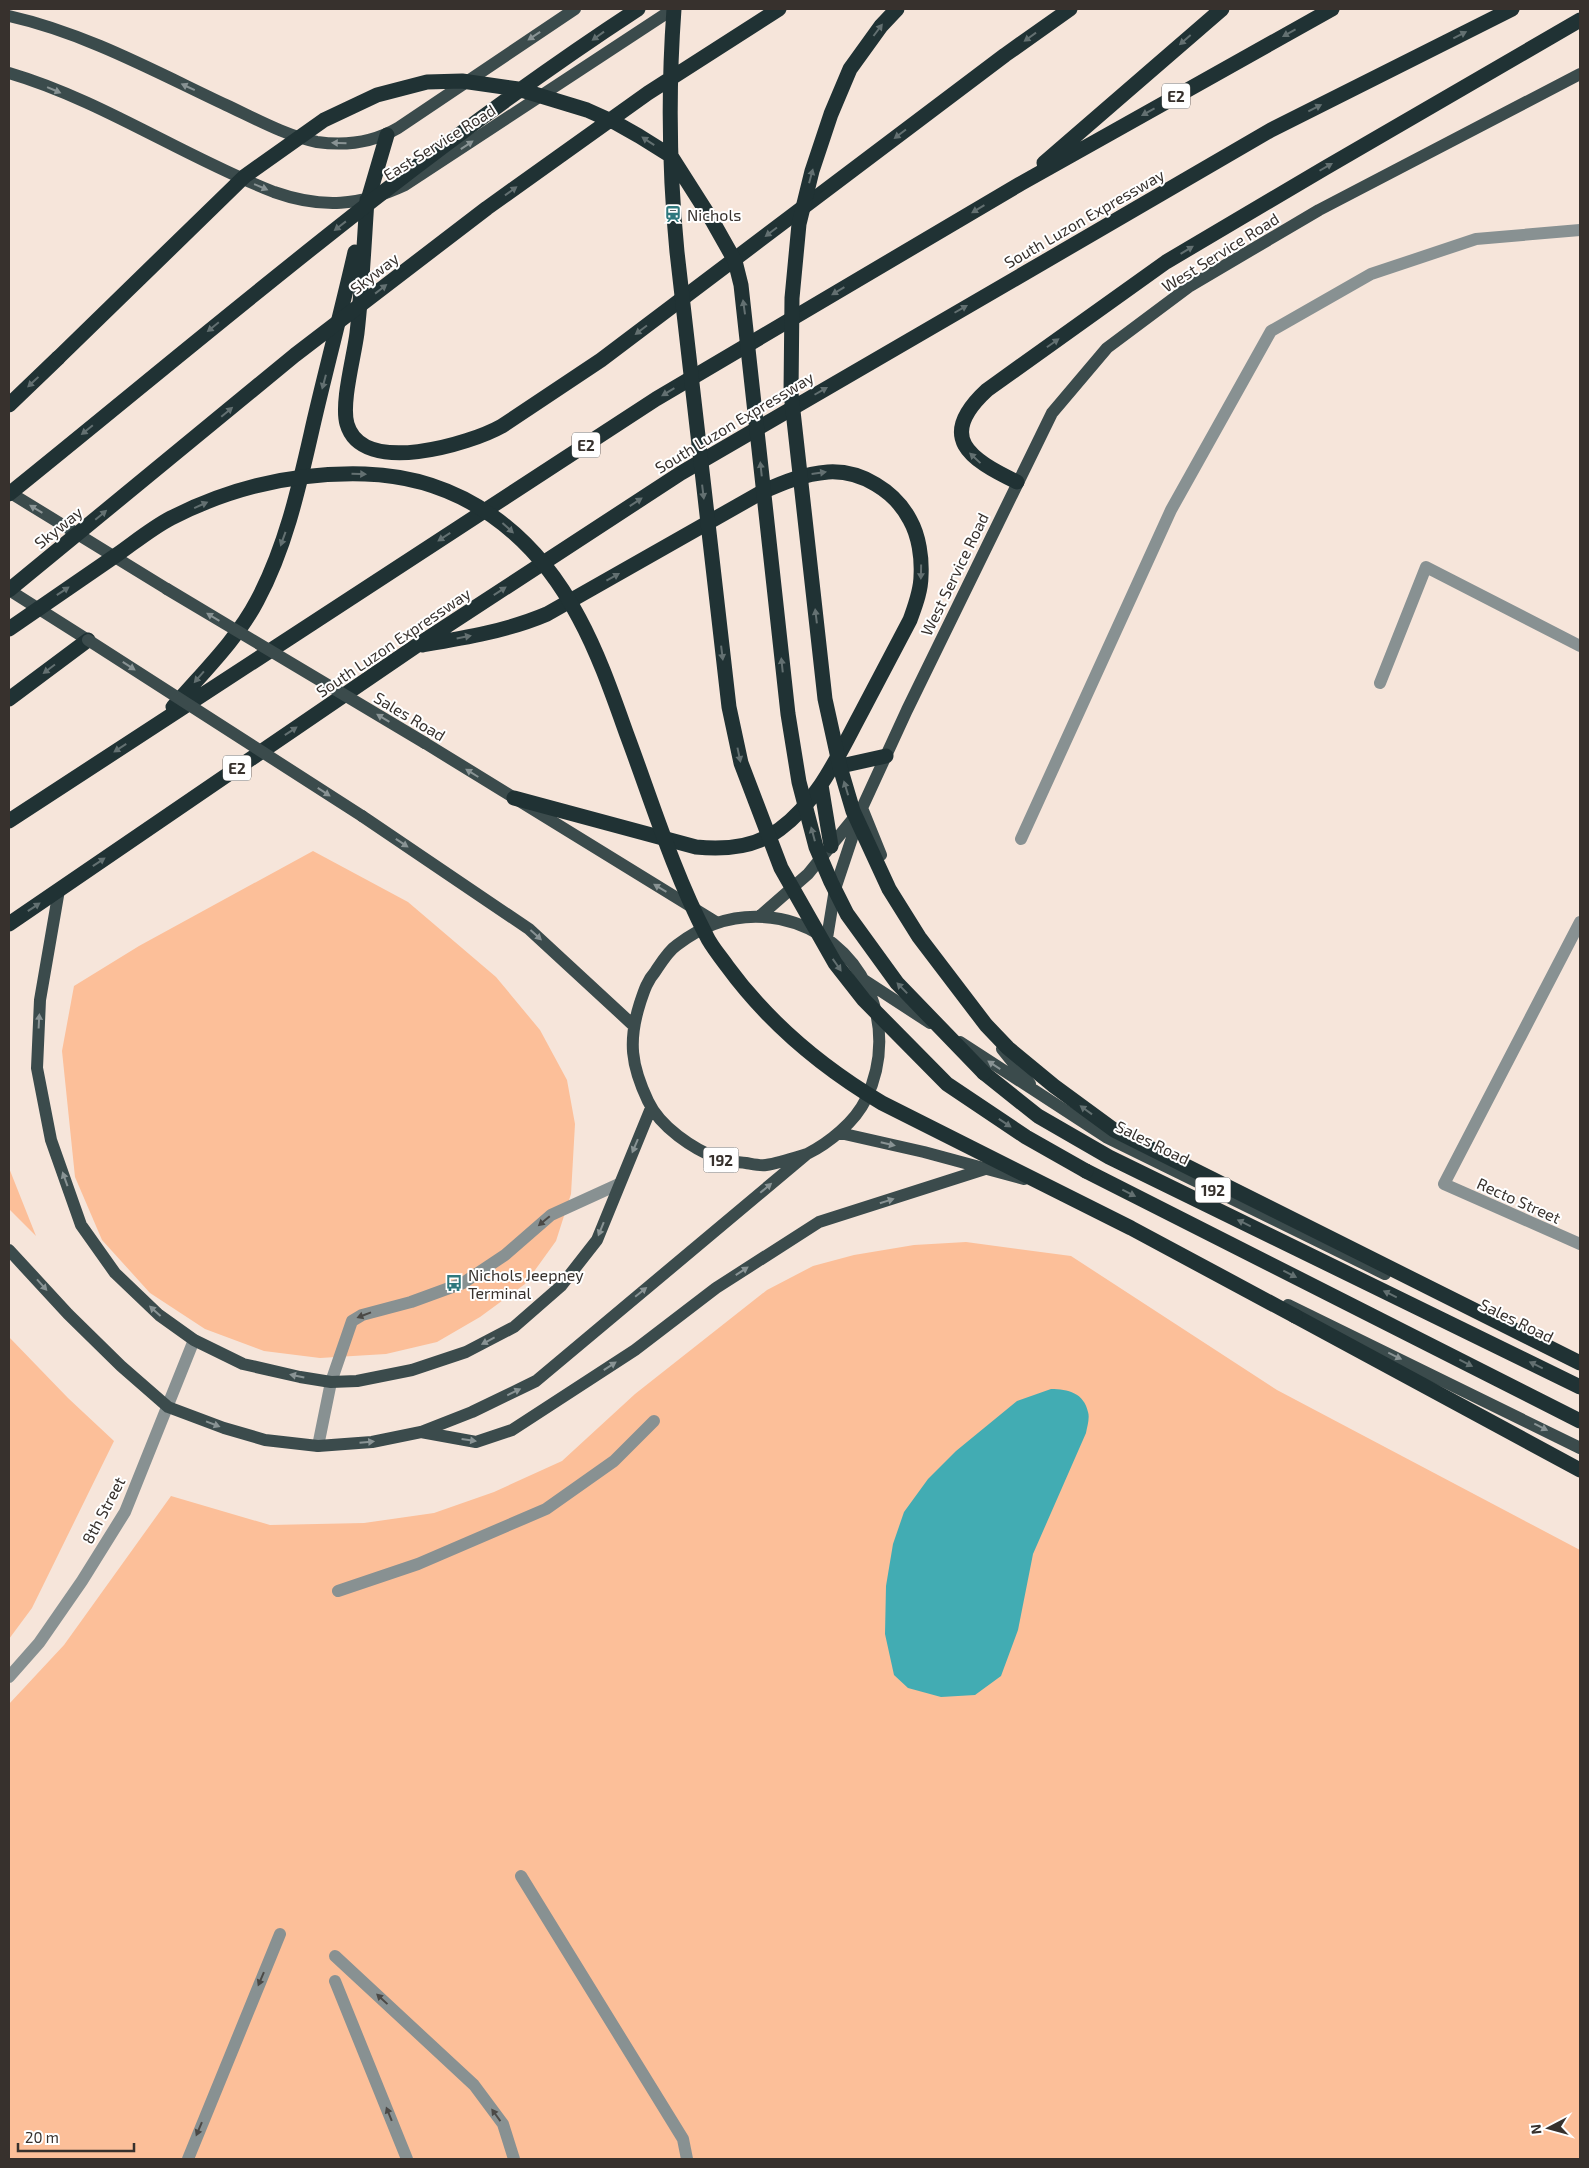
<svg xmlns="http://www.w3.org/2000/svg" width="1589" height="2168" viewBox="0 0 1589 2168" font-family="'Exo 2',sans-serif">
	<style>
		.green { fill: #fcbf99 }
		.water { fill: #42acb3 }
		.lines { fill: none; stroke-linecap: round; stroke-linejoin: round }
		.minor { stroke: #889192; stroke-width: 12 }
		.major { stroke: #3b4b4c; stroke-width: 12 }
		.highway { stroke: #203234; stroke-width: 15 }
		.major-bridge { stroke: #3b4b4c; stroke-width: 12 }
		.highway-bridge { stroke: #203234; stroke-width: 15 }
		.oneway { fill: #637071 }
		.oneway2 { fill: #899394 }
		.oneway3 { fill: #4b4946 }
		.labels { text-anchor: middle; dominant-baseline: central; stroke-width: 4; stroke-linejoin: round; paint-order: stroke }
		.shield { fill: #fff; stroke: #736f6c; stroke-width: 1 }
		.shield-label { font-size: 15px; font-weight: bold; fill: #37312d }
		.street-label { font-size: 16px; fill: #37312d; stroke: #fff }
		.poi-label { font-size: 16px; fill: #37312d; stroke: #fff; text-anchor: start }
	</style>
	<rect width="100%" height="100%" fill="#f6e5da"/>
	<path class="green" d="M313,851L408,902L496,977L540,1030L567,1080L575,1124L571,1194L556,1241L525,1284L480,1317L437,1342L386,1354L320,1358L264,1351L205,1329L150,1293L102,1240L75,1177L62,1051L74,986L139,946Z
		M9,1168L36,1236L9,1209Z
		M966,1242L1071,1256L1277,1390L1580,1550V2159H9V1704L64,1645L171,1496L270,1525L364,1523L434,1513L494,1492L562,1461L635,1394L767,1290L813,1266L854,1255L914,1245Z
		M9,1337L68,1398L114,1441L32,1608L9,1639Z"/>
	<path class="water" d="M1051,1389C1068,1389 1084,1393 1088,1412C1090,1418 1087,1427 1086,1433L1033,1554L1018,1630L1001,1676L975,1695L941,1697L908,1688L894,1675L885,1634L886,1586L893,1544L904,1512L928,1479L956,1451L1017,1401Z"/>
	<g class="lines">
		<path class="minor" d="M1380,683L1426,567L1580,646
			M1021,839L1171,510L1271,331L1371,274L1476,239L1580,230
			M1580,922L1444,1184L1580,1244
			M318,1446L331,1382L352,1321L362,1315L411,1302L463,1283L505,1255L551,1215L619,1184
			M338,1591L418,1564L546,1509L614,1461L654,1421
			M9,1677L39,1643L82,1581L125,1512L194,1340
			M521,1876L683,2139L687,2159
			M335,1956L474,2085L503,2124L514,2159
			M335,1981L407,2159
			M188,2159L280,1934"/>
		<path class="major" d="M9,16C85,33 156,72 226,105C254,118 286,136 317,142C345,146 374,142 398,128L575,9
			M9,73C101,100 184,157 274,192C322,209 360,206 405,185L673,9
			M9,492L167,589
			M9,590L88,640
			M425,743L716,922
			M862,808L881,855
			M362,816L529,929L633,1025
			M59,890L40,1000L37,1068L51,1140L81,1225L115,1273L159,1315L194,1340L243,1364L300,1377L331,1382L357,1381L412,1370L466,1352L514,1327L561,1286L597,1240L651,1108
			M760,916L808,874L857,814
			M827,938L835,889L862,808L907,710L1052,413L1107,348L1190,286L1319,210L1580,74
			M864,980L930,1023
			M960,1042L1106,1137L1385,1274
			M1002,1049L1030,1084
			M840,1133L924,1152L1024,1179
			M9,1250L68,1314L121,1366L168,1407L224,1428L265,1440L318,1446L372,1442L421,1432L472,1412L536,1381L807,1154C829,1143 855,1122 866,1099C902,1024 862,936 780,919C742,912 708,921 677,945C668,951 661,963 655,972C647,981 644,991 640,1003C628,1041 631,1065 648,1101C660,1127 693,1149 719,1159C727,1162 738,1162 746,1163C752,1164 760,1166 766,1165C779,1163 794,1158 807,1154
			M1288,1305L1580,1448
			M421,1432L476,1442L512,1430L635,1350L716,1288L819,1222L985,1169"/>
		<path class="highway" d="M1044,163L1222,9
			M367,200C364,245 362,289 357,333C354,357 341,403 347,424C362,477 470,444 502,426L601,360L1005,55L1070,9
			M365,210L387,135
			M9,405L58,358
			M1017,482C969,459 936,437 987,390L1166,262L1325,168L1580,20
			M422,645C464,638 507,631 547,614L762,492C784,482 804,474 828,472C861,470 895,491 910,520C919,536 922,558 921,576C921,591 915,606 910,620C893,652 877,683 860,715C838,756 818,801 780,829C756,847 724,850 696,847L514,798
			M9,699L88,640
			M173,707C202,673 236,641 257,601C287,545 300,482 314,421C327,365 342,309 355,252
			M832,768L886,756
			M821,785L831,846
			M9,821L656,399L1020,184L1332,9
			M9,924L416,646L681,473L1271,130L1512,9
			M984,1073L1038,1116L1109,1157L1580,1387
			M1086,1171L1580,1421
			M1295,1316L1580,1470"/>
		<path class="major-bridge" d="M167,589L425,743
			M88,640L362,816"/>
		<path class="highway-bridge" d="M674,9C668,91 669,170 677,252L729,707L741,763L781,868L835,963L864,1000L947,1084L1026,1137L1086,1171
			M897,9L881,26L850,69L831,114L812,171L799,224L792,298L791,393L825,699L840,767L853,811L889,889L919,937L986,1025L1008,1048L1054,1086L1114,1130L1580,1363
			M58,358L245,176L324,120L377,95L427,82L462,81L518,89L587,110L616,123L639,136L671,156L713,222L735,261L741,285L788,714L799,782L816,847L831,882L847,914L897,983L984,1073
			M9,494C215,328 416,154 638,9
			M9,590L295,355L487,208L648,93L779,9
			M9,629C45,604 82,579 118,554C135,542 152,528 171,518C232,487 297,472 365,474C462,477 535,534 579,618C599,655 613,696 627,735C652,802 673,871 706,935C711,946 720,956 727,966C768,1022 823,1068 882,1103L1131,1228L1295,1316"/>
	</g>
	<defs><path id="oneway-solid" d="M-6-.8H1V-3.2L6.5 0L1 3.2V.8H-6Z" transform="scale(1.25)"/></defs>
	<g class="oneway">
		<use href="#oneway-solid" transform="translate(878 30) rotate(-53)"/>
		<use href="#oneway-solid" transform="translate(1289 33) rotate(151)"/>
		<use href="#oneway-solid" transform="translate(1460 35) rotate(-27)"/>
		<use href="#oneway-solid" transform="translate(598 36) rotate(144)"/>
		<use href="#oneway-solid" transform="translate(1030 37) rotate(144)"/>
		<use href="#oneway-solid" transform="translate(1185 40) rotate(139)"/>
		<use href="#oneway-solid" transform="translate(1315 108) rotate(-27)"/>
		<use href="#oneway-solid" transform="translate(1148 112) rotate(151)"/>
		<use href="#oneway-solid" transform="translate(900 134) rotate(143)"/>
		<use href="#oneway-solid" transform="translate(648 141) rotate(-147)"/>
		<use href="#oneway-solid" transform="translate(1326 167) rotate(-30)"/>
		<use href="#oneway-solid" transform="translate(811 176) rotate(-75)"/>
		<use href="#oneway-solid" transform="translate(511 191) rotate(-36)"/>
		<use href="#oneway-solid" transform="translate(978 209) rotate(149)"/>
		<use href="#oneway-solid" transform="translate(340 226) rotate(142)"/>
		<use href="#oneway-solid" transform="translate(771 232) rotate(143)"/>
		<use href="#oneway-solid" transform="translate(1187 250) rotate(-31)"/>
		<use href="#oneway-solid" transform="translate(381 289) rotate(-38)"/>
		<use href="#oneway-solid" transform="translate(838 291) rotate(149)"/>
		<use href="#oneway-solid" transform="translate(744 307) rotate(-98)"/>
		<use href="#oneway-solid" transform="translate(961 309) rotate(-30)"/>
		<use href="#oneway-solid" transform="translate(213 327) rotate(141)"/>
		<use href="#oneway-solid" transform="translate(641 330) rotate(143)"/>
		<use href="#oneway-solid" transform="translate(1053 343) rotate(-35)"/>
		<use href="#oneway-solid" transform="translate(33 382) rotate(137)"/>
		<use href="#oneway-solid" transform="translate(324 382) rotate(105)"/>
		<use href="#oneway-solid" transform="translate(821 391) rotate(-30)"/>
		<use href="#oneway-solid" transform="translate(668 392) rotate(149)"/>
		<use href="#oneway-solid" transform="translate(227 412) rotate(-40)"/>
		<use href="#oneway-solid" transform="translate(87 430) rotate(141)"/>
		<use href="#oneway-solid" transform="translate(975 458) rotate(-137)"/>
		<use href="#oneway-solid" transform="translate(761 469) rotate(-96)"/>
		<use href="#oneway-solid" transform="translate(819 473) rotate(-8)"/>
		<use href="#oneway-solid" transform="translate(359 474) rotate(2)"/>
		<use href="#oneway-solid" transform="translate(703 492) rotate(83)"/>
		<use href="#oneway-solid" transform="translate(636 502) rotate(-33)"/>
		<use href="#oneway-solid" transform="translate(201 505) rotate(-24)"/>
		<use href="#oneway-solid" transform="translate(101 515) rotate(-40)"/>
		<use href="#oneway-solid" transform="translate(508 528) rotate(42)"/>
		<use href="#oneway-solid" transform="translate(444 537) rotate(147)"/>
		<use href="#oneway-solid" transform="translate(283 539) rotate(110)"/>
		<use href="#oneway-solid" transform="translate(921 572) rotate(91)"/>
		<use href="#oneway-solid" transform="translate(613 577) rotate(-29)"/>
		<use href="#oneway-solid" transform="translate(63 591) rotate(-34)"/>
		<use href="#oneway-solid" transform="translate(500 591) rotate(-33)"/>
		<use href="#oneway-solid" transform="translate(816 616) rotate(-97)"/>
		<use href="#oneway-solid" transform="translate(464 637) rotate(-11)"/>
		<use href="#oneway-solid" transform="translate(722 653) rotate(83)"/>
		<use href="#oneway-solid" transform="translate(782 665) rotate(-96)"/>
		<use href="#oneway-solid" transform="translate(49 669) rotate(143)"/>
		<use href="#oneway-solid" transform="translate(199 677) rotate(131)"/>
		<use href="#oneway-solid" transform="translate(291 731) rotate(-34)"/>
		<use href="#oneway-solid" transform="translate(120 748) rotate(147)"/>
		<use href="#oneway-solid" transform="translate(739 755) rotate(78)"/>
		<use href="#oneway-solid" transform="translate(846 788) rotate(-107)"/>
		<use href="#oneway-solid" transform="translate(813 834) rotate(-105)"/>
		<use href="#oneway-solid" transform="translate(99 862) rotate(-34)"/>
		<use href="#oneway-solid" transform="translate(34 907) rotate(-34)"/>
		<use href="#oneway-solid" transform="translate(837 965) rotate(55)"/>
		<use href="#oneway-solid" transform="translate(902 988) rotate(-134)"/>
		<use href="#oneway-solid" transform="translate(1086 1110) rotate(-144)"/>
		<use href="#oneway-solid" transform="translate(1005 1123) rotate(34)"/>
		<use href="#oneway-solid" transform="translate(1129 1193) rotate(27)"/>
		<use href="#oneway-solid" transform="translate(1244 1223) rotate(-154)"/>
		<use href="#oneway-solid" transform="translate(1290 1274) rotate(27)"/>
		<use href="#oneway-solid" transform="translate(1390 1294) rotate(-154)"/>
		<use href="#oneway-solid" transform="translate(1466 1363) rotate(27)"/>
		<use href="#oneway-solid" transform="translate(1536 1365) rotate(-154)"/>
	</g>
	<g class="oneway2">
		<use href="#oneway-solid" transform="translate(534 36) rotate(146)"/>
		<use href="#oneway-solid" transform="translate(188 87) rotate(-155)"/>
		<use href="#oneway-solid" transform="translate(54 90) rotate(23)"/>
		<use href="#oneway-solid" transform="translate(339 143) rotate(-179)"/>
		<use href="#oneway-solid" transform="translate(467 145) rotate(-34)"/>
		<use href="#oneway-solid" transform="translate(261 187) rotate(23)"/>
		<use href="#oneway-solid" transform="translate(36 509) rotate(-149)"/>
		<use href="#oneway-solid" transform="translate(213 617) rotate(-149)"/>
		<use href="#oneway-solid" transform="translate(129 666) rotate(33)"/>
		<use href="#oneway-solid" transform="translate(383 718) rotate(-149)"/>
		<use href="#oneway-solid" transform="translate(472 773) rotate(-148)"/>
		<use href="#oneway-solid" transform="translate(324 792) rotate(33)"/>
		<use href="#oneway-solid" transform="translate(402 843) rotate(34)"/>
		<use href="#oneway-solid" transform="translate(660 888) rotate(-149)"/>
		<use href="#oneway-solid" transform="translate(536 935) rotate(42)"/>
		<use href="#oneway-solid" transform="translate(39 1021) rotate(-87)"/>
		<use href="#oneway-solid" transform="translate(994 1065) rotate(-147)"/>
		<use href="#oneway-solid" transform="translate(888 1144) rotate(13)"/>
		<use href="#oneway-solid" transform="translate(635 1146) rotate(113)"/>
		<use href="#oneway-solid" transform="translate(65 1179) rotate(-110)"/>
		<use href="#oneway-solid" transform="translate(766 1188) rotate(-40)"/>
		<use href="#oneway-solid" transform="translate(887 1201) rotate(-18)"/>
		<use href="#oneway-solid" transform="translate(601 1229) rotate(112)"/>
		<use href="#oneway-solid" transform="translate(742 1271) rotate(-33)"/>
		<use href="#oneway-solid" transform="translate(42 1285) rotate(48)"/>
		<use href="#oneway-solid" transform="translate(641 1292) rotate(-39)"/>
		<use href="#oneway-solid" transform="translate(155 1311) rotate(-138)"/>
		<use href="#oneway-solid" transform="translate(488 1341) rotate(152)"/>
		<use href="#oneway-solid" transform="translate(1395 1356) rotate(26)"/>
		<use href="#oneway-solid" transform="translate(610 1366) rotate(-33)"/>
		<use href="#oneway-solid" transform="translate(297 1376) rotate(-168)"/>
		<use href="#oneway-solid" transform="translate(514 1392) rotate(-26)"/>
		<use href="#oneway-solid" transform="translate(213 1424) rotate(21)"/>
		<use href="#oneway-solid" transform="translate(1541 1427) rotate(27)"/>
		<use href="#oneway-solid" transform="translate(469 1440) rotate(8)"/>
		<use href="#oneway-solid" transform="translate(367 1442) rotate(-5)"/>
	</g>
	<g class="oneway3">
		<use href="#oneway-solid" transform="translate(544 1221) rotate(140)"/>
		<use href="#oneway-solid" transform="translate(364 1315) rotate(159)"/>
		<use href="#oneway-solid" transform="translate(261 1979) rotate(113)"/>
		<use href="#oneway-solid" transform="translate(382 1999) rotate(-137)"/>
		<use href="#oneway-solid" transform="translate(389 2114) rotate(-112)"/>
		<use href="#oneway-solid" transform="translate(496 2115) rotate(-126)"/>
		<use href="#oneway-solid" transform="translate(199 2129) rotate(113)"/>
	</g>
	<defs>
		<g id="station-bare" transform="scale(1.35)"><path d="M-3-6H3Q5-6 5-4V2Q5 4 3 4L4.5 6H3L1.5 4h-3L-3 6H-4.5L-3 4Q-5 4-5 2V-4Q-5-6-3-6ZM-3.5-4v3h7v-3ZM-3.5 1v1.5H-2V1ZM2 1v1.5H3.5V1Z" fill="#2e787d" stroke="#fff" stroke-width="2.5" paint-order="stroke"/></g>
		<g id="bus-bare" transform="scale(1.35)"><path d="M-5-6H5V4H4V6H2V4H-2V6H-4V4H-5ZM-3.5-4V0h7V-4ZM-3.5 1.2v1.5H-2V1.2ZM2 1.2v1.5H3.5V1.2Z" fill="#2e787d" stroke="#fff" stroke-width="2.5" paint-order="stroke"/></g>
	</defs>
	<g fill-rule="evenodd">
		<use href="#station-bare" x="673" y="214"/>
		<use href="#bus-bare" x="454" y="1283"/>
	</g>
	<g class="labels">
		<g class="shield">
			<rect x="1162" y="83.5" width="28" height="25" rx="4"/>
			<rect x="572" y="432.5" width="28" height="25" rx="4"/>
			<rect x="223" y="755.5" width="28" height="25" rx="4"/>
			<rect x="703.5" y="1147.5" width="35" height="25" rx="4"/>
			<rect x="1195.5" y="1177.5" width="35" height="25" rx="4"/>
		</g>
		<g class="shield-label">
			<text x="1176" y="96">E2</text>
			<text x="586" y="445">E2</text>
			<text x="237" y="768">E2</text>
			<text x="721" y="1160">192</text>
			<text x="1213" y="1190">192</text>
		</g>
		<g class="street-label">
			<text transform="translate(439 142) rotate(-32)">East Service Road</text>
			<text transform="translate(1084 218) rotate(-30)">South Luzon Expressway</text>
			<text transform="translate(1220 252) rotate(-32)">West Service Road</text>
			<text transform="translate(374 273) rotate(-38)">Skyway</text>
			<text transform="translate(734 422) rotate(-31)">South Luzon Expressway</text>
			<text transform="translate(58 527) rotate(-39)">Skyway</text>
			<text transform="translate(954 574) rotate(-64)">West Service Road</text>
			<text transform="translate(393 642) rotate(-34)">South Luzon Expressway</text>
			<text transform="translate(410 716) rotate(31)">Sales Road</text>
			<text transform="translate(1153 1142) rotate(26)">Sales Road</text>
			<text transform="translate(1519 1200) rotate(24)">Recto Street</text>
			<text transform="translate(1517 1320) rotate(26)">Sales Road</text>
			<text transform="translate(103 1510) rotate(-62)">8th Street</text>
		</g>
		<g class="poi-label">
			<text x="687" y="214">Nichols</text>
			<text x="468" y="1274">Nichols Jeepney<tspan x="468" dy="18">Terminal</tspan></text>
		</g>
	</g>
	<rect width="1589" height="2168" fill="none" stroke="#37312d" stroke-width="20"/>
	<g transform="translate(1549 2128) rotate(264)" stroke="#ffffff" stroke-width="4" paint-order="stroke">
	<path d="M0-4L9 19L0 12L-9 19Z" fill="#37312d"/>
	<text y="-8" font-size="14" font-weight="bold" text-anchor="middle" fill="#37312d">N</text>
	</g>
	<path d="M18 2143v8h116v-8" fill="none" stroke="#37312d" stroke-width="2.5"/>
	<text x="25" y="2143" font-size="15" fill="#37312d" stroke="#ffffff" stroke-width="4" paint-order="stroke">20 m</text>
</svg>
